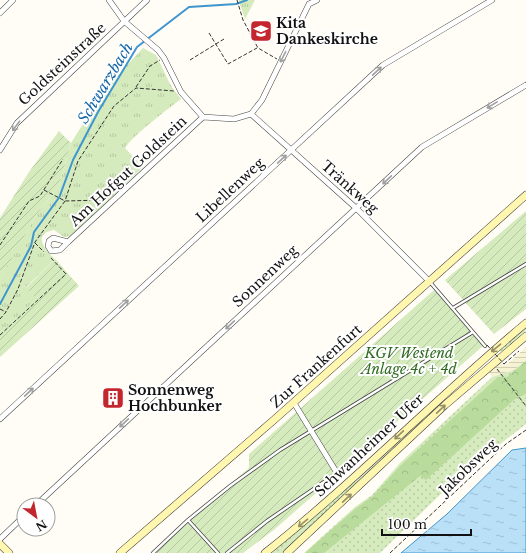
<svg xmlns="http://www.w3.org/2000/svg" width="526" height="553" viewBox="0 0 526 553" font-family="'Libre Baskerville',serif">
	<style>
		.farmland { fill: url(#farmland-rules) }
		.grass { fill: url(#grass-dots) }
		.forest { fill: url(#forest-crowns) }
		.park { fill: url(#park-tufts) }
		.garden { fill: url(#garden-furrows) }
		.water { fill: url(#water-ripples); stroke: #3f96cf }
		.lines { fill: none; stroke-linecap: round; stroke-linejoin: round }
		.stream { stroke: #3f96cf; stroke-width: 2 }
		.lane-casing { stroke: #444; stroke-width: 4 }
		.street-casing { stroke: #444; stroke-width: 6 }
		.secondary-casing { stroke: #333; stroke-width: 8 }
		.path { stroke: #333; stroke-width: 1; stroke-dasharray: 4 2; stroke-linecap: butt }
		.lane { stroke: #fff; stroke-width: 2.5 }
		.street { stroke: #fff; stroke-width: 5 }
		.secondary { stroke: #fff6b0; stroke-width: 7 }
		.path-bridge { stroke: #333; stroke-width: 1; stroke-dasharray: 4 2; stroke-linecap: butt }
		.oneway { stroke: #a0a0a0 }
		.oneway2 { stroke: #948f68 }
		.labels { text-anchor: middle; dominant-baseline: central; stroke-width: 4; stroke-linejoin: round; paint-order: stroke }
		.poi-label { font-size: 14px; font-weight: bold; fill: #111; stroke: #fff; text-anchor: start }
		.street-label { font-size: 14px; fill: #111; stroke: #fff }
		.park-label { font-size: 14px; font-style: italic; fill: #2f6b1f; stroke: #fff }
		.water-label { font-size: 15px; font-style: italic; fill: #1768a6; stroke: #fff }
	</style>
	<defs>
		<pattern id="farmland-rules" width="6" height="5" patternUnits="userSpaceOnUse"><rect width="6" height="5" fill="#f6f3d4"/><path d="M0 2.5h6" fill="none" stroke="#d2cfb5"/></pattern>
		<pattern id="grass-dots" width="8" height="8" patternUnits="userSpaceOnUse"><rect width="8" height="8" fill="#d5ebbd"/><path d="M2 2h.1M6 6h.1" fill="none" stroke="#b6c8a1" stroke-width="1.8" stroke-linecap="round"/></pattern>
		<pattern id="forest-crowns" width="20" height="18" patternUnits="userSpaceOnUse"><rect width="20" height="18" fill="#b9dc9c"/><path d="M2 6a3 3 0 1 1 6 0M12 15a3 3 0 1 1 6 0" fill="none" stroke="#9ebc85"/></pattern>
		<pattern id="park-tufts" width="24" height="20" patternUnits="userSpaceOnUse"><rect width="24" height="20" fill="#d5ebbd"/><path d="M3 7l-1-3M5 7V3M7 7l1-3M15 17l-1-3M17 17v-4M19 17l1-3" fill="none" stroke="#b6c8a1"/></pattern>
		<pattern id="garden-furrows" width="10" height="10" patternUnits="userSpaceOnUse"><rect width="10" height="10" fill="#d5ebbd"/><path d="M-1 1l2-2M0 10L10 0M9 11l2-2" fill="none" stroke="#b6c8a1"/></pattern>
		<pattern id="water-ripples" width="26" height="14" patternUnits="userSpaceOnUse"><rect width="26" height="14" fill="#b9e0f7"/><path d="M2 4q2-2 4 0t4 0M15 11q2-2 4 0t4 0" fill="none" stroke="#9ebfd3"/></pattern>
	</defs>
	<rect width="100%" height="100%" fill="#fffdf5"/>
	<path class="farmland" d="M526,347V361L524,364L514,370L492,377L489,373L500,363L506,365Z"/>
	<path class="grass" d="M526,328V330L501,352L499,350Z
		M526,361V424L476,463L463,466L455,474L446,489L380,553H304L355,507L372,495L400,463L492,377L514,370Z
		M474,373L282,553H272L363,475Z"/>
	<path class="forest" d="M526,361V394L515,399L426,480L420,476L324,553H305L355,509L373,496L400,466L498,377H507Z"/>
	<path class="park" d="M239,0H255L245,19L239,2Z
		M143,48L156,55L171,86L181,99C169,108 130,138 125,148L143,167L72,236L64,237L54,230C31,234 46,251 55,259L26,287L37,299L0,333V279L7,265L37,214L59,186L71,143L105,89Z"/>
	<path class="garden" d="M59,131L71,143L59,186L37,214L0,279V218L29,172Z
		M526,211V309L494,334L445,280Z
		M55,259L79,286L0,357V333L36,299L26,288Z
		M434,290L484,345L275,529L243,553H152L180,526L249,468V454Z"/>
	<path class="water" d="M526,448V553H401L447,514L512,450Z"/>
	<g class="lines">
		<path class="stream" d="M59,198L73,160L98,112L137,47L189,7L236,4L247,0
			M0,304L31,246L34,232L58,199"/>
		<g class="lane-casing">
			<path id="lane" d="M429,281L485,346
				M453,308L526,264
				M188,520L230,486L280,450L473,332
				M153,553L188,520L218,553
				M227,553L267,521L337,473"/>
		</g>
		<g class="street-casing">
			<path id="street" d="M109,0L124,21L158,50L164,58L181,92L203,117L234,119L251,114
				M0,13L13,0
				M251,114L356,208L429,281
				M251,114L262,100L309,4L317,0
				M0,150L17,123L147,0
				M68,242L53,238L49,241L48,246L51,251L60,250L68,242L203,117
				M294,403L337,473
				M0,419L383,65L492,0
				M36,505L422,147L526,85
				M0,539L24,516"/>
		</g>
		<g class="secondary-casing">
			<path id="secondary" d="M0,544L9,553
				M120,553L275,419L526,195
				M265,553C356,481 437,397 526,323
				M287,553L445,405L526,336"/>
		</g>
		<path class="path" d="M237,0L243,20L258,48L277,59
			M209,33L228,64L257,48
			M190,60L224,39
			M136,87L150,66L160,60
			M44,190L65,201L104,200
			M35,243L44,252
			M0,245L29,201L40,196L63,159
			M0,309L6,312
			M0,319L6,312L18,289L35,242L65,201L78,161L114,106L136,88L174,91
			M0,335L66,274L50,257
			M504,364L519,351
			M497,369L526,406
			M390,553L506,444L526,430"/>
		<use href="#lane" class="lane"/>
		<use href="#street" class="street"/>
		<use href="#secondary" class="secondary"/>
		<path class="path-bridge" d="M487,345L504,364"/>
	</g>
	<defs><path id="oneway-shaft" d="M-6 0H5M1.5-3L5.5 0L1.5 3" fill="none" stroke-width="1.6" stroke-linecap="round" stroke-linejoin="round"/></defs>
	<g class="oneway">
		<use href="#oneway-shaft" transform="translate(283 57) rotate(117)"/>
		<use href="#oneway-shaft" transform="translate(377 71) rotate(-43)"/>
		<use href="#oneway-shaft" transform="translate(492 105) rotate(149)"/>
		<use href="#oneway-shaft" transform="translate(16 126) rotate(127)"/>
		<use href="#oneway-shaft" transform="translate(282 159) rotate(-43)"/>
		<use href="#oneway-shaft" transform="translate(387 180) rotate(137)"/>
		<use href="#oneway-shaft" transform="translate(124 304) rotate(-43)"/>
		<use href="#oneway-shaft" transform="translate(230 325) rotate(137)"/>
		<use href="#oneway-shaft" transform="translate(29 392) rotate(-43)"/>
		<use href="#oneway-shaft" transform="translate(124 423) rotate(137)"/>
	</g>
	<g class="oneway2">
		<use href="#oneway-shaft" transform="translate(496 348) rotate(140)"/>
		<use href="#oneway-shaft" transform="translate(441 409) rotate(-43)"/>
		<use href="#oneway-shaft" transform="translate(399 435) rotate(137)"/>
		<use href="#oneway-shaft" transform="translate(347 498) rotate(-43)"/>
		<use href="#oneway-shaft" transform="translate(303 523) rotate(140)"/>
	</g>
	<defs>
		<g id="school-square" transform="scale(1.15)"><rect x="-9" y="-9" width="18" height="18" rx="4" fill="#c4262e" stroke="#fff"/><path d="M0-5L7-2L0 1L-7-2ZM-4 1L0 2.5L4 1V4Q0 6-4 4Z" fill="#fff"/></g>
		<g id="building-square" transform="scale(1.15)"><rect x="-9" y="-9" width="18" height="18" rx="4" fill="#c4262e" stroke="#fff"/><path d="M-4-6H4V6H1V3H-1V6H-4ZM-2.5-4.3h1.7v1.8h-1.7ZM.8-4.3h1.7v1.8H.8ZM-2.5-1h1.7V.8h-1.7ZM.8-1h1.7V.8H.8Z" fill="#fff"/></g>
	</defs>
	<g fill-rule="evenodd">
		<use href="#school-square" x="261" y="31"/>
		<use href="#building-square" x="113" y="398"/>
	</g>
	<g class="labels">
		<g class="poi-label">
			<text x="276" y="23">Kita<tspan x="276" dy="16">Dankeskirche</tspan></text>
			<text x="128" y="390">Sonnenweg<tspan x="128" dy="16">Hochbunker</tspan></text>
		</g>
		<g class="street-label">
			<text transform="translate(62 64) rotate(-43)">Goldsteinstraße</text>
			<text transform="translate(128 171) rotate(-43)">Am Hofgut Goldstein</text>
			<text transform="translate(350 187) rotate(42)">Tränkweg</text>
			<text transform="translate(230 190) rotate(-43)">Libellenweg</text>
			<text transform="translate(265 276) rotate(-43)">Sonnenweg</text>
			<text transform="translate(316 366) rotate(-42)">Zur Frankenfurt</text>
			<text transform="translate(369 445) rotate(-43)">Schwanheimer Ufer</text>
			<text transform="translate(468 467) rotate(-44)">Jakobsweg</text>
		</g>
		<g class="park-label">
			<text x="409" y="353">KGV Westend<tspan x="409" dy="16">Anlage 4c + 4d</tspan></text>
		</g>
		<g class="water-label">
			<text transform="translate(105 83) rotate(-59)">Schwarzbach</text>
		</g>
	</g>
	<g transform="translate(36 517) rotate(148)"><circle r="19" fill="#ffffff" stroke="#a0a0a0"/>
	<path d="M0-3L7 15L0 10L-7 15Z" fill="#c4262e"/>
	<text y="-6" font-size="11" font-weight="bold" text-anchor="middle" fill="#111111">N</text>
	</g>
	<path d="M382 529v6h89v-6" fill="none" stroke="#111111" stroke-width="2"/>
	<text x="388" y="529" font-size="12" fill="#111111" stroke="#ffffff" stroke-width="3" paint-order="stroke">100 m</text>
</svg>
